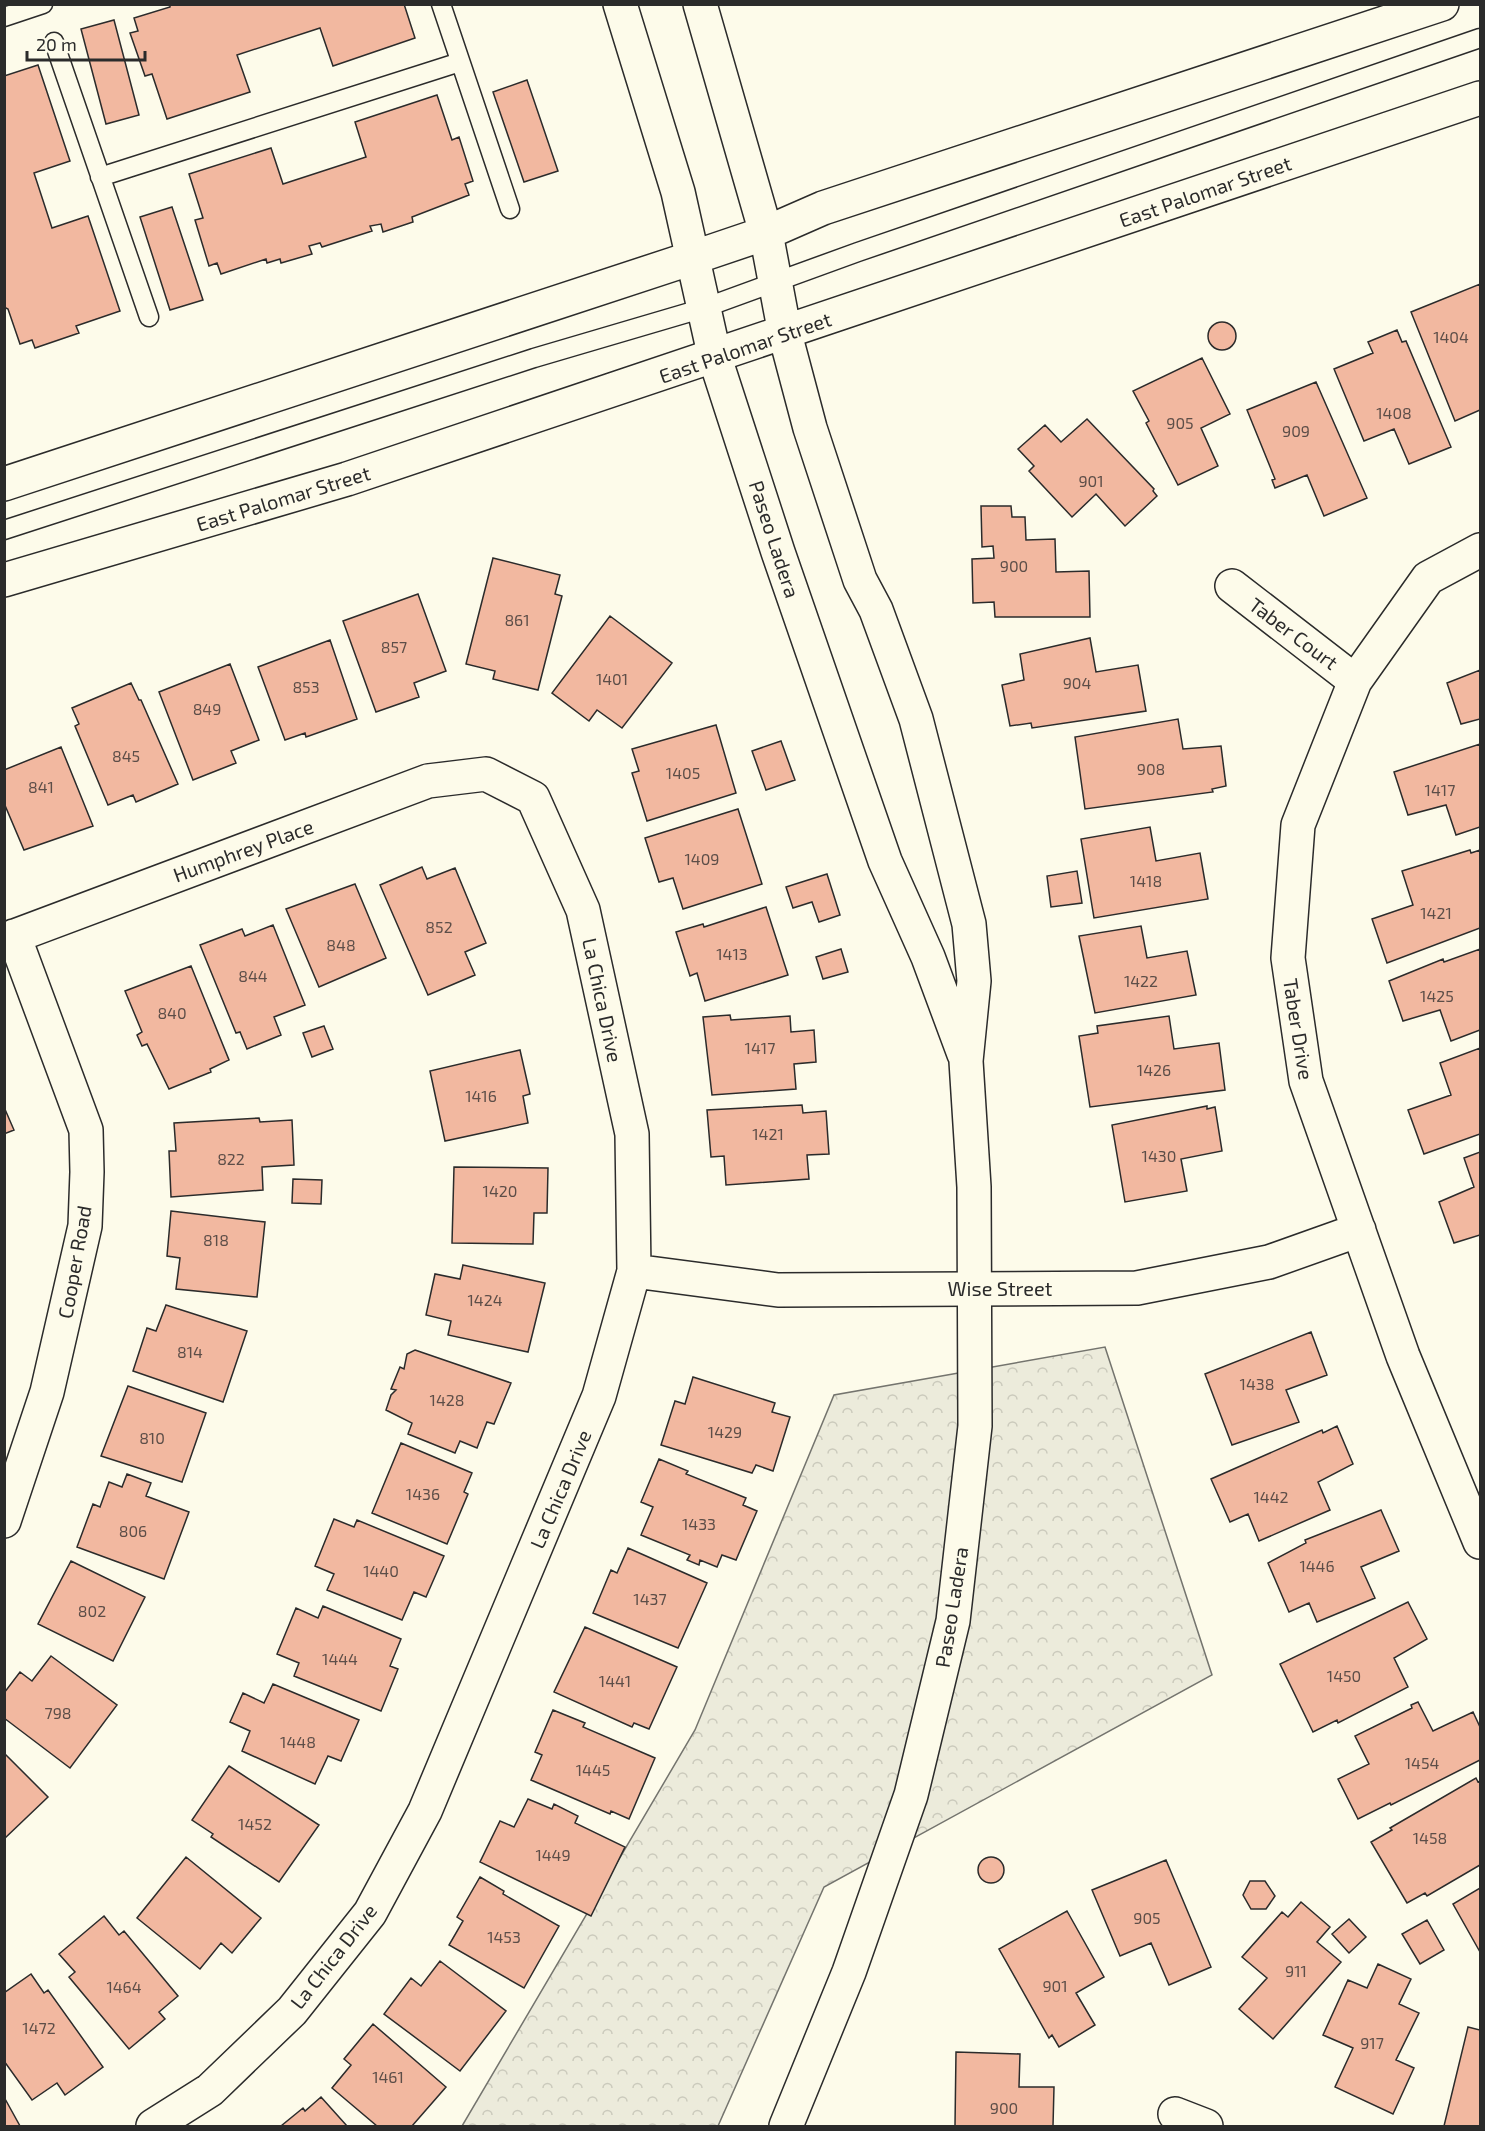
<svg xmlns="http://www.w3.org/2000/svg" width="1485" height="2131" viewBox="0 0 1485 2131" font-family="'Exo 2',sans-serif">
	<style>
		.park { fill: url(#park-crowns); stroke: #74746e; stroke-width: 1.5 }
		.building { fill: #f2b8a0; stroke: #2b2b2b; stroke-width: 1.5 }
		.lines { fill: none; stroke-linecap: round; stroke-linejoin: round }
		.service-casing { stroke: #2b2b2b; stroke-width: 21 }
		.minor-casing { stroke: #2b2b2b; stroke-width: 36 }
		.tertiary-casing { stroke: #2b2b2b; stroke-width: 36 }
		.secondary-casing { stroke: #2b2b2b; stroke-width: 36 }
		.service { stroke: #fdfbea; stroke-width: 18 }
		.minor { stroke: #fdfbea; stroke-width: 33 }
		.tertiary { stroke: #fdfbea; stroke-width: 33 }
		.secondary { stroke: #fdfbea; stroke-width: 33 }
		.labels { text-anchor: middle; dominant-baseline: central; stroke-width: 4.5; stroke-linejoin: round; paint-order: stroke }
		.number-label { font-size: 16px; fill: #5d4e48 }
		.street-label { font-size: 20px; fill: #2b2b2b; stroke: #fdfbea }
	</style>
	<defs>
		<pattern id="park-crowns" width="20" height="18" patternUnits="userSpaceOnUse" patternTransform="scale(1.5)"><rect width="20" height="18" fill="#ecebdb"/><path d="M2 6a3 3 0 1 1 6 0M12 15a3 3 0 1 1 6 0" fill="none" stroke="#cbcabc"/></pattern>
	</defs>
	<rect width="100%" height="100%" fill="#fdfbea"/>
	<path class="park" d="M1105,1347L1212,1675L824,1887L718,2126H462L695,1730L834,1395Z"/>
	<path class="building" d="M170,4H404L415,38L333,66L320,28L237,55L250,92L167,119L152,74L145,76L130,33L138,31L134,18L170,7Z
		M114,20L139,115L106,124L81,29Z
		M38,65L70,161L34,173L52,228L88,216L120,311L76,326L79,333L35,348L32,340L20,344L8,309L4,307V76Z
		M527,80L558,171L524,182L493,92Z
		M437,95L452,140L459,137L473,181L465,184L469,195L412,217L413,222L383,232L381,224L370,226L372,231L322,247L320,243L309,246L312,254L281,263L280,259L267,263L266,259L221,274L217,263L209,266L195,220L203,218L189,174L271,148L283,184L366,157L355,122Z
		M172,207L203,300L170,310L140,217Z
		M1480,284V410L1455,421L1411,312Z
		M1208 336a14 14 0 1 1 28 0a14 14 0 1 1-28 0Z
		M1397,330L1402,342L1406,341L1451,447L1409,464L1394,429L1364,441L1334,369L1373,353L1368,342Z
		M1202,358L1230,414L1201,428L1218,466L1178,485L1146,423L1149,421L1133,391Z
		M1316,382L1367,498L1324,516L1307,475L1275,488L1272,480L1275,479L1247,410Z
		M1087,419L1154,489L1153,491L1157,496L1125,526L1096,494L1072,517L1029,471L1034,466L1018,449L1045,425L1061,442Z
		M981,506H1011L1012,517H1025L1026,540L1055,539L1056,572L1089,571L1090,617H995L994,602L973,603L972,559L994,558L993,546L982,547Z
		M493,558L560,575L555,594L562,596L538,690L493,679L495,671L466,664Z
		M418,594L446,671L414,683L419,697L376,712L343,621Z
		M610,616L672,663L622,728L597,710L589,721L552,693Z
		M1090,638L1096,672L1138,665L1146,711L1032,728L1031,723L1010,726L1002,685L1024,680L1020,654Z
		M330,640L357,719L306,737L305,733L285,740L258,667Z
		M230,664L259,740L231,751L236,763L193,780L159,692Z
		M1480,670V719L1461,724L1447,683Z
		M131,683L139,700H141L178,784L136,802L133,795L108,805L75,726L79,724L72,708Z
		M1178,719L1183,749L1221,746L1226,786L1212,789L1213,792L1085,809L1075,737Z
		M716,725L736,793L647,821L632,773L639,771L632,749Z
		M781,741L795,780L766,790L752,751Z
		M1480,744V827L1456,835L1446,805L1408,815L1394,772Z
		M61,747L93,826L24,850L4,803V770Z
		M738,809L762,884L683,909L673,878L659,882L645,838Z
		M1150,827L1156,861L1200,853L1208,899L1094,918L1081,839Z
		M1470,850L1471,853L1480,850V928L1387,963L1372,919L1413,905L1402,871Z
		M422,867L427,879L455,868L486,943L465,952L475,975L428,995L380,885Z
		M1077,871L1082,903L1051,907L1047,876Z
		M827,874L840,915L819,922L812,902L793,908L786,887Z
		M355,884L386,958L319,987L286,909Z
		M766,907L788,975L705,1001L697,973L690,976L676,932L703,924L704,927Z
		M273,925L305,1005L274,1017L281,1035L247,1049L240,1032L236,1033L200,945L242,929L245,936Z
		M1141,926L1147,958L1187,951L1196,995L1095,1013L1079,936Z
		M841,949L848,972L823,979L816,957Z
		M1480,949V1030L1451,1041L1440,1010L1403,1021L1389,981L1443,959L1444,962Z
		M191,966L229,1060L210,1069L211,1072L169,1089L147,1044L142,1046L137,1035L142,1032L125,991Z
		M730,1015L731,1020L790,1016L791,1032L814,1030L816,1062L794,1064L796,1089L712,1095L703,1017Z
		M1169,1016L1174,1049L1219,1043L1225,1090L1090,1107L1079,1036L1098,1033L1097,1026Z
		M324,1026L333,1049L312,1057L303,1033Z
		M1480,1048V1134L1424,1154L1408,1110L1451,1095L1440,1063Z
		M520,1050L530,1094L523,1096L528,1123L445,1141L430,1071Z
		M802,1105L803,1113L826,1111L829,1154L807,1155L809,1179L726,1185L724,1156L711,1157L707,1110Z
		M1207,1106V1109L1215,1107L1222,1151L1181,1159L1187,1191L1125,1202L1112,1125Z
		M4,1107L14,1130L4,1134Z
		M259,1118L260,1122L292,1120L294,1165L262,1167L263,1190L171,1197L169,1151H176L174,1123Z
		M1480,1152V1235L1454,1243L1439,1202L1474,1187L1464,1158Z
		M454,1167L548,1168L547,1213H534L533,1244L452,1243Z
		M293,1179L322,1180L321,1204L292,1203Z
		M171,1211L265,1222L257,1297L176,1289L180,1258L167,1256Z
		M463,1265L545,1283L528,1352L448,1335L451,1321L426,1315L435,1274L460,1279Z
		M166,1305L247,1331L223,1402L133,1371L147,1328L156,1331Z
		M1311,1332L1327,1375L1286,1390L1299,1422L1232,1445L1205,1374Z
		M415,1350L511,1383L494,1424L487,1422L477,1448L460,1441L455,1453L408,1434L412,1423L386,1410L391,1395L396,1390L391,1389L400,1367L404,1369L407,1354Z
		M693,1377L775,1403L772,1412L790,1417L773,1471L756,1465L752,1473L661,1445L675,1401L685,1404Z
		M128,1386L206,1413L182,1482L101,1456Z
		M1337,1426L1353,1464L1318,1482L1330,1510L1259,1541L1248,1514L1230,1522L1211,1479L1322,1430L1323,1433Z
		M401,1443L472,1473L464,1492L468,1494L447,1544L372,1513Z
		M659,1459L688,1471L686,1474L746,1498L743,1505L757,1511L736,1560L722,1555L717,1567L700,1560L699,1565L687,1560L690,1555L641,1535L653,1507L641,1502Z
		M127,1474L151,1483L146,1496L189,1512L164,1579L77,1547L93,1504L100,1507L109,1482L122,1487Z
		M1381,1510L1399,1551L1361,1567L1375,1598L1317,1622L1309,1603L1289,1612L1268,1563L1306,1543L1305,1540Z
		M334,1519L354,1527L357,1520L444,1556L426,1597L414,1592L402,1620L327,1590L334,1574L315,1566Z
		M628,1548L707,1583L678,1648L593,1613L611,1570L617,1573Z
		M71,1561L145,1597L113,1661L38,1624Z
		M1408,1602L1427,1639L1394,1658L1408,1687L1338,1723L1337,1720L1313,1732L1280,1664Z
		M323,1606L401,1639L390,1666L398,1669L381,1711L294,1676L299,1663L277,1654L296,1608L318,1618Z
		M585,1627L677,1667L649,1729L634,1723L632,1727L554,1692Z
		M51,1656L117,1705L70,1768L4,1718V1693L20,1672L32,1681Z
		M273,1684L359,1720L341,1761L328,1756L315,1784L242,1751L250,1731L230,1722L243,1693L264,1703Z
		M1418,1702L1433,1731L1473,1712L1480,1727V1760L1391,1805L1390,1803L1358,1819L1338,1779L1369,1764L1355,1736L1412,1708L1411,1705Z
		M553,1710L585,1723L583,1727L655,1758L629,1819L611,1811L610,1814L531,1780L542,1755L535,1752Z
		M4,1753L48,1797L4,1839Z
		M229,1766L319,1825L279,1882L211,1837L213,1834L192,1820Z
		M1476,1778L1478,1782L1480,1781V1865L1427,1896L1425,1893L1407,1903L1371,1842L1392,1830L1390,1828Z
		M528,1799L552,1809L554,1804L578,1816L575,1823L625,1847L591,1916L480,1862L500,1821L514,1827Z
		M978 1870a13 13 0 1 1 26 0a13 13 0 1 1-26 0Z
		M186,1857L261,1918L232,1953L221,1943L200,1969L137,1918Z
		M1166,1860L1211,1967L1169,1985L1151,1943L1120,1956L1092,1890Z
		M480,1877L504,1891L503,1894L559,1926L524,1988L449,1945L463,1921L457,1917Z
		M1250,1881H1265L1275,1896L1266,1909H1251L1243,1895Z
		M1480,1888V1952L1453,1904Z
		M1301,1902L1330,1927L1317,1942L1341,1962L1273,2039L1239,2009L1267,1978L1242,1957L1282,1912L1288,1917Z
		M1067,1911L1104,1977L1076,1993L1095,2025L1059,2047L1052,2035L1049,2038L999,1949Z
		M104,1916L119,1935L124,1931L178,1996L159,2012L165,2019L129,2049L69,1977L75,1972L59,1954Z
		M1349,1919L1366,1937L1349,1953L1332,1934Z
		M1427,1920L1444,1950L1420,1964L1402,1934Z
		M440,1961L506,2011L460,2071L384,2014L411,1978L421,1986Z
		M1378,1964L1411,1979L1399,2004L1419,2013L1396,2060L1414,2068L1393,2114L1335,2087L1353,2048L1323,2035L1348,1980L1367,1988Z
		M31,1974L44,1993L48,1990L103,2067L65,2095L57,2083L32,2100L4,2061V1993Z
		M373,2024L446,2087L412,2126H377L332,2088L351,2065L344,2059Z
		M1468,2027L1480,2030V2126H1444Z
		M956,2052L1020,2054L1019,2087H1054L1053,2126H955Z
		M4,2097L20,2126H4Z
		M321,2097L347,2126H281L303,2108L305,2111Z"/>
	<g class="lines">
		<g class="service-casing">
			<path id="service" d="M441,4L510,209
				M4,17L43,4
				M54,42L149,317
				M100,177L460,62
				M4,530L534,358L704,308L858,252L1480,38"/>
		</g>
		<g class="minor-casing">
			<path id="minor" d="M1480,550L1428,578L1355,681L1298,825L1288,958L1306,1081L1403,1356L1480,1542
				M1232,586L1355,681
				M4,940L428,781L486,774L533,798L583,910L632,1134L634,1271L599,1396L425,1811L370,1913L292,2011L210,2090L153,2126
				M634,1271L778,1290L1137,1288L1269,1262L1359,1230
				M4,1521L47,1392L85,1226L87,1172L86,1130L14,936
				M1175,2114L1206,2126"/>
		</g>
		<g class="tertiary-casing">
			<path id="tertiary" d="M785,334L810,428L860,580L876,610L916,719L969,924L974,981L966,1061L974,1187L975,1426L953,1621L911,1795L849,1972L786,2126
				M715,358L778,552L885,861L928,957L964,1054"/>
		</g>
		<g class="secondary-casing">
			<path id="secondary" d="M620,4L678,192L715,358
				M700,4L766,233L785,334
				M4,484L692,258L766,233L823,208L1442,4
				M4,580L347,479L1480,98"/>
		</g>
		<use href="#service" class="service"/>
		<use href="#minor" class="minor"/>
		<use href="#tertiary" class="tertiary"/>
		<use href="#secondary" class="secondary"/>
	</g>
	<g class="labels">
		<g class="number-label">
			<text x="1451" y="336">1404</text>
			<text x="1394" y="412">1408</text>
			<text x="1180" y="422">905</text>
			<text x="1296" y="430">909</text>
			<text x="1091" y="480">901</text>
			<text x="1014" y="565">900</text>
			<text x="517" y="619">861</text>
			<text x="394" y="646">857</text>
			<text x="612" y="678">1401</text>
			<text x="1077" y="682">904</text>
			<text x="306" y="686">853</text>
			<text x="207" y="708">849</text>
			<text x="126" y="755">845</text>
			<text x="1151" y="768">908</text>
			<text x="683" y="772">1405</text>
			<text x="41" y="786">841</text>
			<text x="1440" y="789">1417</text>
			<text x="702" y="858">1409</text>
			<text x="1146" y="880">1418</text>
			<text x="1436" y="912">1421</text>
			<text x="439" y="926">852</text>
			<text x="341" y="944">848</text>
			<text x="732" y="953">1413</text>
			<text x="253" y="975">844</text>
			<text x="1141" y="980">1422</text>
			<text x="1437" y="995">1425</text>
			<text x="172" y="1012">840</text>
			<text x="760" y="1047">1417</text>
			<text x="1154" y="1069">1426</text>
			<text x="481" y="1095">1416</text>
			<text x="768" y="1133">1421</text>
			<text x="1159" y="1155">1430</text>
			<text x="231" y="1158">822</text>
			<text x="500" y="1190">1420</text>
			<text x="216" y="1239">818</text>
			<text x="485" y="1299">1424</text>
			<text x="190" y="1351">814</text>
			<text x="1257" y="1383">1438</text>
			<text x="447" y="1399">1428</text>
			<text x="725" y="1431">1429</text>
			<text x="152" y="1437">810</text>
			<text x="423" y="1493">1436</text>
			<text x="1271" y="1496">1442</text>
			<text x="699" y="1523">1433</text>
			<text x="133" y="1530">806</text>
			<text x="1317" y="1565">1446</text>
			<text x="381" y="1570">1440</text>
			<text x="650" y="1598">1437</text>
			<text x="92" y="1610">802</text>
			<text x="340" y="1658">1444</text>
			<text x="1344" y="1675">1450</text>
			<text x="615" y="1680">1441</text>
			<text x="58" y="1712">798</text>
			<text x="298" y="1741">1448</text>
			<text x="1422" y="1762">1454</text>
			<text x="593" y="1769">1445</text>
			<text x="255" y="1823">1452</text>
			<text x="1430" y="1837">1458</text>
			<text x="553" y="1854">1449</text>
			<text x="1147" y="1917">905</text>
			<text x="504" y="1936">1453</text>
			<text x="1296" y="1970">911</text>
			<text x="1055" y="1985">901</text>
			<text x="124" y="1986">1464</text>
			<text x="39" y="2027">1472</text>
			<text x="1372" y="2042">917</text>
			<text x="388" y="2076">1461</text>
			<text x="1004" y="2107">900</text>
		</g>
		<g class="street-label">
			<text transform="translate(1205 191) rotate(-19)">East Palomar Street</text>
			<text transform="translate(745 347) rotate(-19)">East Palomar Street</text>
			<text transform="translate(283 498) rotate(-17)">East Palomar Street</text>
			<text transform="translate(775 539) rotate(72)">Paseo Ladera</text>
			<text transform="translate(1294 633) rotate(37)">Taber Court</text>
			<text transform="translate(243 850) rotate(-20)">Humphrey Place</text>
			<text transform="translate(603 1000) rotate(78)">La Chica Drive</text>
			<text transform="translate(1299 1029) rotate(81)">Taber Drive</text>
			<text transform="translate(74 1262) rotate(-80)">Cooper Road</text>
			<text x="1000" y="1288">Wise Street</text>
			<text transform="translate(560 1489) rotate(-67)">La Chica Drive</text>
			<text transform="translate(951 1607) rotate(-81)">Paseo Ladera</text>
			<text transform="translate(333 1956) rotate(-52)">La Chica Drive</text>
		</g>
	</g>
	<rect width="1485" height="2131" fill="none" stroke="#2b2b2b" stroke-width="12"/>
	<path d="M27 51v9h118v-9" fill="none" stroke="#2b2b2b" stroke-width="3"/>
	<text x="36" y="51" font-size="18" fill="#2b2b2b" stroke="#fdfbea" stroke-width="4.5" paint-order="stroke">20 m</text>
</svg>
